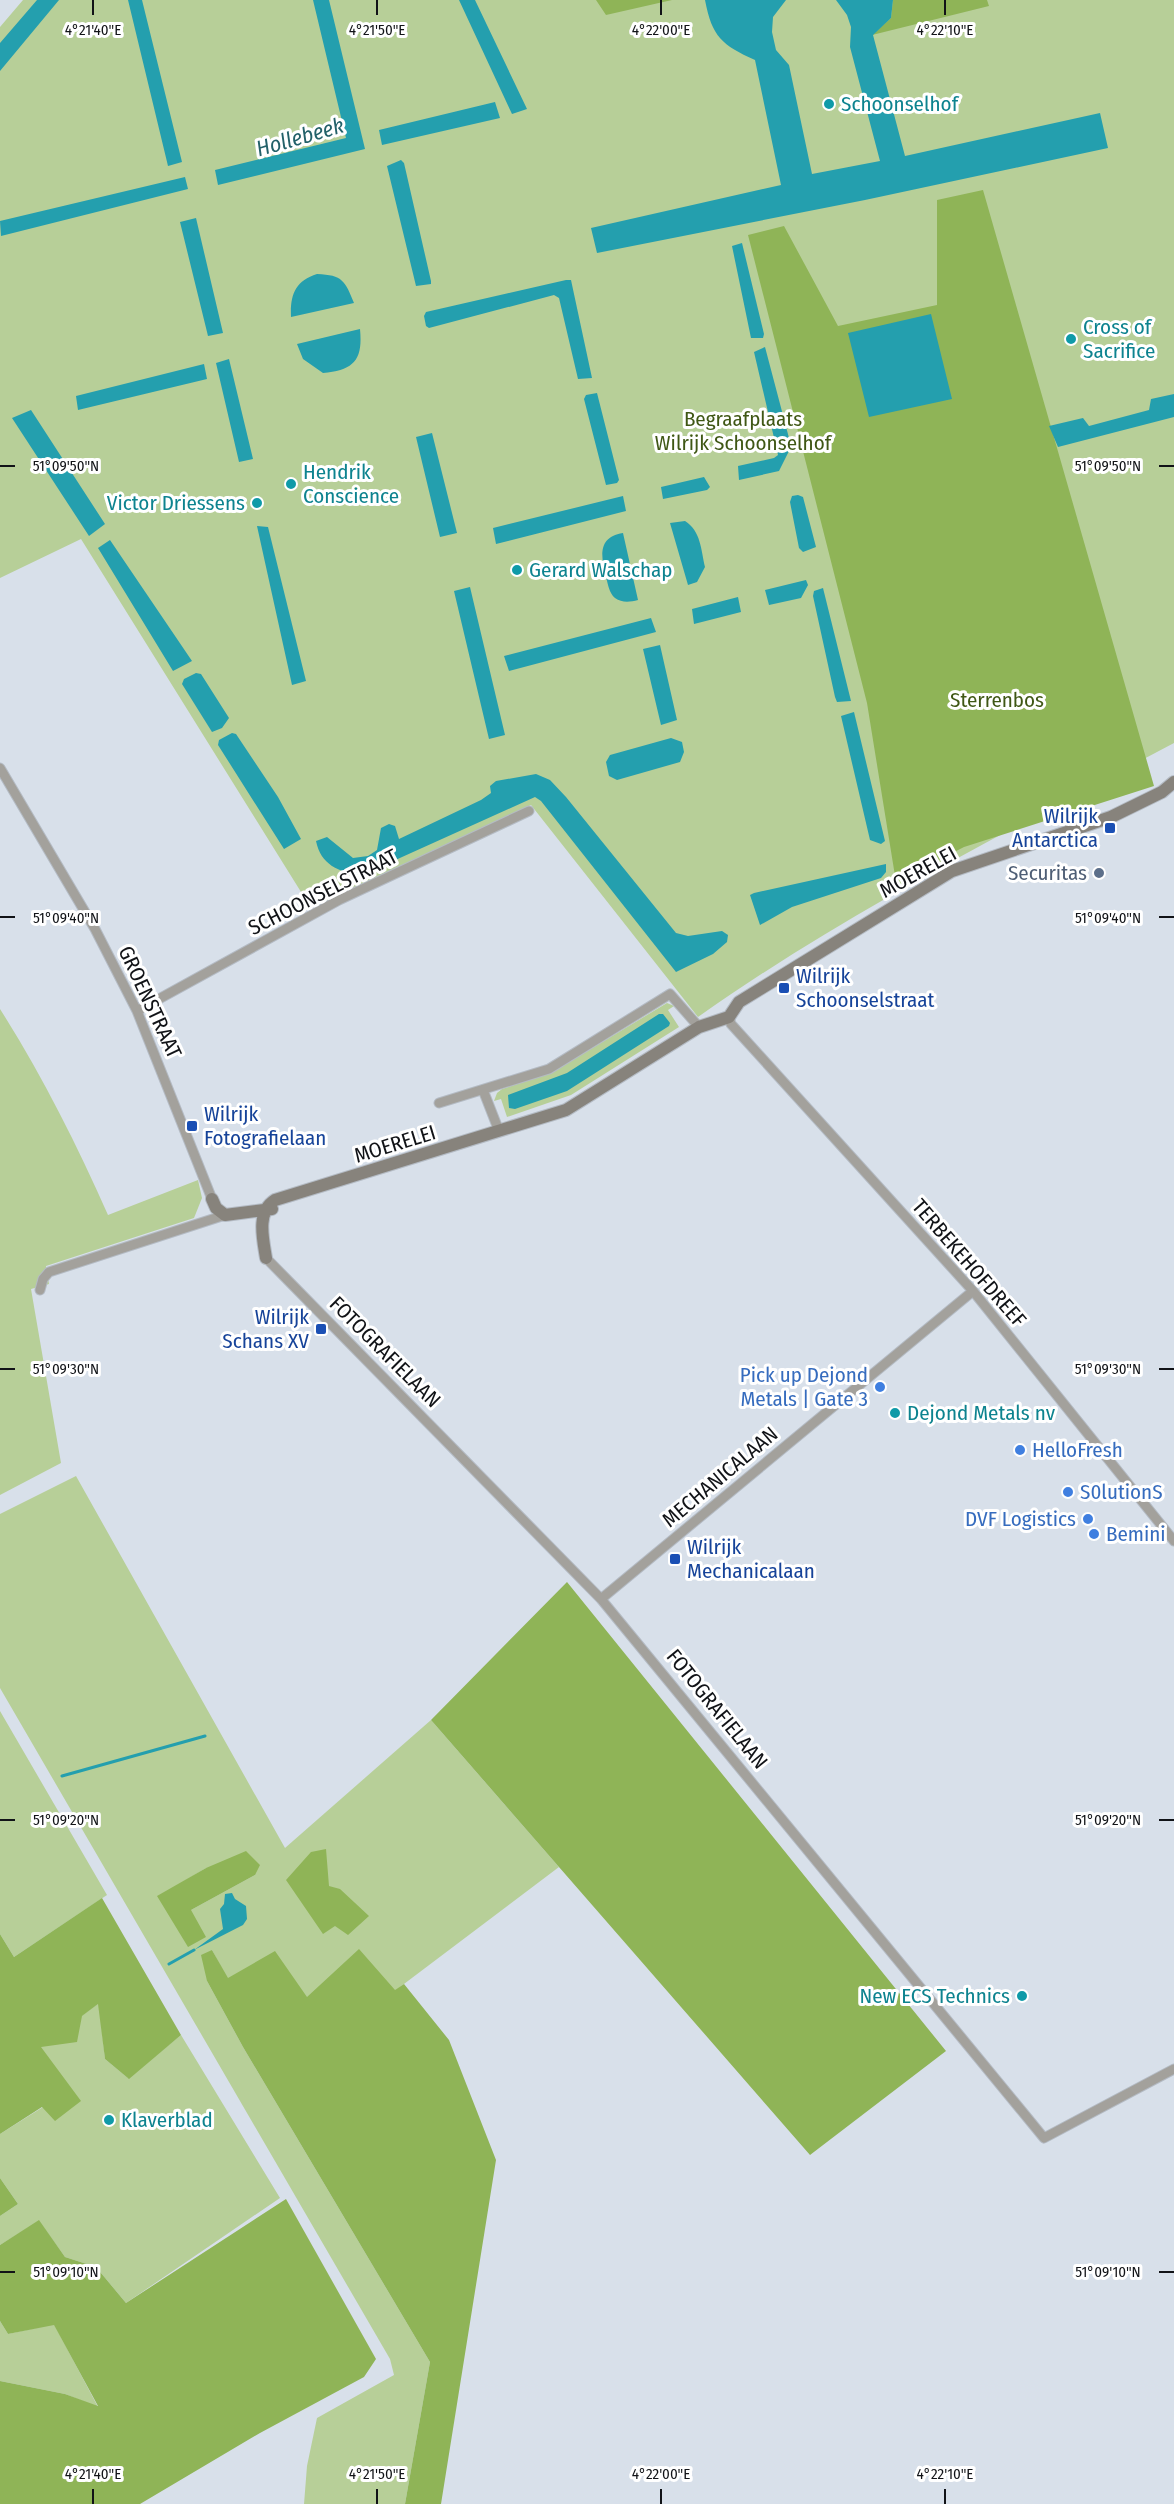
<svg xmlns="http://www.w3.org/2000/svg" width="1174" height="2504" viewBox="0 0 1174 2504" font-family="'Fira Sans Condensed',sans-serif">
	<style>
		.green { fill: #b7cf98; fill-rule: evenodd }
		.forest { fill: #8fb457 }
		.water { fill: #249fae }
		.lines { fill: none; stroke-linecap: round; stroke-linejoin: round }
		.stream { stroke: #249fae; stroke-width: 3 }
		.street-casing { stroke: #b4bbc4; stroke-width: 11 }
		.secondary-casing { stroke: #b4bbc4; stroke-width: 14 }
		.street { stroke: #a3a19c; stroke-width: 9 }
		.secondary { stroke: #87837c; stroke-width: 12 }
		.ticks { fill: none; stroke: #111317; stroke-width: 2 }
		.culture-dot { fill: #0f9aa8; stroke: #fff; stroke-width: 2 }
		.transit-dot { fill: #1a4fb4; stroke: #fff; stroke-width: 2 }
		.service-dot { fill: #5c6f8a; stroke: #fff; stroke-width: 2 }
		.shop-dot { fill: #3f7fe0; stroke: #fff; stroke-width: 2 }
		.labels { text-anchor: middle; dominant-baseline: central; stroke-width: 6; stroke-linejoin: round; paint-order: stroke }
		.culture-label { font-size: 21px; fill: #0d838f; stroke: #fff; text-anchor: start }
		.park-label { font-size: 21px; fill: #3f5715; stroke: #fff }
		.transit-label { font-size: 21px; fill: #164399; stroke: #fff; text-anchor: start }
		.street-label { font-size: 21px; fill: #111317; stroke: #fff }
		.service-label { font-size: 21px; fill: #4e5e75; stroke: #fff; text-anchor: end }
		.shop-label { font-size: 21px; fill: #366cbe; stroke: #fff; text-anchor: start }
		.water-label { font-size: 22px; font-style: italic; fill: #236169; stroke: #fff }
		.ticks-label { font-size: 15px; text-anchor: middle; fill: #111317; stroke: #fff; stroke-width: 6; stroke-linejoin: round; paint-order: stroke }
	</style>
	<rect width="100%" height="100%" fill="#d8e0ea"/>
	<path class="green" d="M23,0H1174V743C1012,829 848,911 698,1017L531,805L311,908L81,539L0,578V27Z
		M667,1003L674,1006L668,1010L679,1027L571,1095L507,1117L501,1099L494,1101L497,1093L502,1089L551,1073Z
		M0,1009C42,1075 76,1143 108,1215L198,1180L202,1198L194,1218L46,1266L49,1284L31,1289L61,1463L0,1495Z
		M76,1476L285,1848L431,1720L559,1867L396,1990L307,1998L227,1978L212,1950L207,1981L243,2047L430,2362L405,2504H304L307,2466L317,2418L394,2375L390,2359L0,1688V1514ZM206,1868L255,1875L191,1910L186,1880Z
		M0,1711L107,1895L14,1957L0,1934Z
		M99,2003L105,2059L128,2078L181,2035L280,2198L126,2303L96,2267L65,2257L39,2221L0,2245V2216L18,2204L0,2178V2134L43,2107L40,2047Z
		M0,2321L8,2334L54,2324L98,2407L65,2394L0,2381Z"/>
	<path class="forest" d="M596,0H672L606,15Z
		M893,0H987L989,6L872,35L891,18Z
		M983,190L1154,786L964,847L896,882L867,703L748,235L784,226L838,326L937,305V200Z
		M567,1582L946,2051L810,2155L431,1720Z
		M326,1849L329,1886L340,1889L369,1916L348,1935L335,1926L323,1934L286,1880L311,1852Z
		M246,1851L260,1865L255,1875L191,1910L206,1937L188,1947L157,1896L206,1868Z
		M102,1898L181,2035L129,2079L105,2059L98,2004L82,2016L77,2042L41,2047L81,2101L55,2121L42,2107L0,2134V1934L14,1957Z
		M359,1949L395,1990L404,1984L449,2040L496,2160L441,2504H405L430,2362L243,2047L207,1981L201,1955L212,1950L228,1978L275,1951L307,1997Z
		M0,2178L18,2204L0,2216Z
		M286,2199L376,2359L364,2377L260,2433L140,2504H0V2381L65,2394L98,2406L54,2325L8,2334L0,2321V2245L39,2220L65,2257L96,2267L126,2303Z"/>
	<path class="water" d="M37,0H59L0,71V43Z
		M128,0H142L182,162L168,166Z
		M313,0H329L365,149L218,185L215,170L346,138Z
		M459,0H475L527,109L512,114Z
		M705,0H786L773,17L772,32L776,50L789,65L812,174L880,161L850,47L851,27L847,15L836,0H893L891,18L873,35L905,156L1100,113L1108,148L865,200L597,253L591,228L781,185L755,60C722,45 712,37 705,0Z
		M495,102L500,118L382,145L379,130Z
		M401,160L404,163L431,281V284L416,286L387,166Z
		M185,177L188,189L1,236L0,221Z
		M196,218L223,333L208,336L180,222Z
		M742,243L764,334L763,338H751L732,246Z
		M317,274C343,275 345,281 354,303L291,317C290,295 295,281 317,274Z
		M566,280H571L592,378L578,379L559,298L554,295L429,328L426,326L424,316L426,312Z
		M931,314L952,399L869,417L848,333Z
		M360,329C363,360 354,370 323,373L303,359L297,344Z
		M765,347L789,438V451L779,471L739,480L738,466L774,458L778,455L754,352Z
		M229,359L253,459L239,462L216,363Z
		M204,364L207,379L78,410L76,396Z
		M597,393L619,480L617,483L606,485L584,399L586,395Z
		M1174,394V417L1058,447L1049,426L1083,418L1089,426L1149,410L1151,399Z
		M31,410L105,524L89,536L12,418Z
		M432,433L457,533L440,537L416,437Z
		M704,477L710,487L707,490L663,499L661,487Z
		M798,495L803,497L816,547L803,552L799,548L790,502L792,496Z
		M623,496L626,511L496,544L493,528Z
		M685,521C701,531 701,550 705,567L697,582L688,585L670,523Z
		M257,526L268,527L306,681L292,685Z
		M623,533L638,600C630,602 622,603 615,598C609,593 608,584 606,577C601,557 597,537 623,533Z
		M110,540L192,661L173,671L98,548Z
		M806,580L808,585L801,598L769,605L765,590Z
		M470,587L505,735L489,739L454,591Z
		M823,588L851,701L837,702L835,697L813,596L814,591Z
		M738,597L741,612L694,624L692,609Z
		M651,618L656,632L509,671L504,656Z
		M660,645L677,720L661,725L643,649Z
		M196,673L201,674L229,718L222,728L212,732L182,684L184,679Z
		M854,712L885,841L881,844L870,840L841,716Z
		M232,733L236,734L278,797L301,839L284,849L218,745L219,740Z
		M671,738L682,742L684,752L680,762L617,780L609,776L606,762L610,755Z
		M536,774L550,780L566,797L676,933L688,936L722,931L728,935L727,942L713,954L676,972L541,801L535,797L360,876C338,871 321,865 316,841L327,837L353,858L368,856L377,850L381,828L389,824L395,826L399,839L481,800L491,793L490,786L496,781Z
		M886,864V872L881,878L792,907L760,925L750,895L754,893Z
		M659,1014H663L670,1023L669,1026L567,1091L515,1109L509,1108L508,1095L567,1073Z
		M232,1893L235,1899L246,1906L247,1919L243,1925L194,1950L223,1929L220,1909L224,1904L225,1894Z"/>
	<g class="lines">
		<path class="stream" d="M62,1776L205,1736
			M169,1964L194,1950"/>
		<g class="street-casing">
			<path id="street" d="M0,768L95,929L137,1011L212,1199
				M137,1011L339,900L529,811
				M729,1017L731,1024L973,1291L1174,1541
				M483,1090L499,1131
				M439,1103L549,1069L670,994L699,1027
				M266,1258L601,1599L1044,2138L1174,2069
				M40,1290L43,1279L49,1272L225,1215
				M601,1599L973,1291"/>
		</g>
		<g class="secondary-casing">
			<path id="secondary" d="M212,1199L216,1208L225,1215L272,1209
				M266,1258C263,1239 256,1212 275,1200L566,1110L699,1027L729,1017L739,1002L952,871L1111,817L1162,792L1174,782"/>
		</g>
		<use href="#street" class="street"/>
		<use href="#secondary" class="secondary"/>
	</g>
	<path class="ticks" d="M93,0V15M377,0V15M661,0V15M945,0V15M0,466H15M1159,466H1174M0,917H15M1159,917H1174M0,1369H15M1159,1369H1174M0,1820H15M1159,1820H1174M0,2272H15M1159,2272H1174M93,2489V2504M377,2489V2504M661,2489V2504M945,2489V2504"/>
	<g class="culture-dot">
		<circle cx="829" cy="104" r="6"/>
		<circle cx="1071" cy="339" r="6"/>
		<circle cx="291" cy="484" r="6"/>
		<circle cx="257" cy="503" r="6"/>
		<circle cx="517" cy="570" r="6"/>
		<circle cx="895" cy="1413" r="6"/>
		<circle cx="1022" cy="1996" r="6"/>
		<circle cx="109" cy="2120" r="6"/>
	</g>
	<g class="transit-dot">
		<rect x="1104" y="822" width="12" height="12" rx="3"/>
		<rect x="778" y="982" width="12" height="12" rx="3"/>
		<rect x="186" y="1120" width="12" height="12" rx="3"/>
		<rect x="315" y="1323" width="12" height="12" rx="3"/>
		<rect x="669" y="1553" width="12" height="12" rx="3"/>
	</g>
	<circle class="service-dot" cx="1099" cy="873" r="6"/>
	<g class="shop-dot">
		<circle cx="880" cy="1387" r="6"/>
		<circle cx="1020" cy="1450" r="6"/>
		<circle cx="1068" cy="1492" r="6"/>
		<circle cx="1088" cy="1519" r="6"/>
		<circle cx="1094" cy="1534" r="6"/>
	</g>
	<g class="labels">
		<g class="culture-label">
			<text x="841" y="104">Schoonselhof</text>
			<text x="1083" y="327">Cross of<tspan x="1083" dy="24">Sacrifice</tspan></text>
			<text x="303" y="472">Hendrik<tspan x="303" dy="24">Conscience</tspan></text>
			<text x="245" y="503" text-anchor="end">Victor Driessens</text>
			<text x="529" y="570">Gerard Walschap</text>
			<text x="907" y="1413">Dejond Metals nv</text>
			<text x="1010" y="1996" text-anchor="end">New ECS Technics</text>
			<text x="121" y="2120">Klaverblad</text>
		</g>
		<g class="park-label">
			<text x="743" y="419">Begraafplaats<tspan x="743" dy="24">Wilrijk Schoonselhof</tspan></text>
			<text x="997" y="700">Sterrenbos</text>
		</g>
		<g class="transit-label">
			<text x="1098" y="816" text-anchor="end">Wilrijk<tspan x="1098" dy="24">Antarctica</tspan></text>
			<text x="796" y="976">Wilrijk<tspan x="796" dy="24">Schoonselstraat</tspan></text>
			<text x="204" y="1114">Wilrijk<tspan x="204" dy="24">Fotografielaan</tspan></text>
			<text x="309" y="1317" text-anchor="end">Wilrijk<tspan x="309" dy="24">Schans XV</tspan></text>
			<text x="687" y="1547">Wilrijk<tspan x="687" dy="24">Mechanicalaan</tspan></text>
		</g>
		<g class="street-label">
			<text transform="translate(918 872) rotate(-29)">MOERELEI</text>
			<text transform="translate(323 892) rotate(-27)">SCHOONSELSTRAAT</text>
			<text transform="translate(150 1002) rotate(65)">GROENSTRAAT</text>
			<text transform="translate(395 1144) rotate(-17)">MOERELEI</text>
			<text transform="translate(969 1263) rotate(49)">TERBEKEHOFDREEF</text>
			<text transform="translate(385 1352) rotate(45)">FOTOGRAFIELAAN</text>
			<text transform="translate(720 1477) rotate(-40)">MECHANICALAAN</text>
			<text transform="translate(717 1709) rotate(51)">FOTOGRAFIELAAN</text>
		</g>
		<g class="service-label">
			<text x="1087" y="873">Securitas</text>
		</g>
		<g class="shop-label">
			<text x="868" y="1375" text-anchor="end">Pick up Dejond<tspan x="868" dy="24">Metals | Gate 3</tspan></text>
			<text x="1032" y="1450">HelloFresh</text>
			<text x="1080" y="1492">S0lutionS</text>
			<text x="1076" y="1519" text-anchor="end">DVF Logistics</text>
			<text x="1106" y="1534">Bemini</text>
		</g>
		<g class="water-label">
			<text transform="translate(300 137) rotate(-16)">Hollebeek</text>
		</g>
	</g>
	<g class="ticks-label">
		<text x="93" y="35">4°21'40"E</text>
		<text x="377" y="35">4°21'50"E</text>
		<text x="661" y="35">4°22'00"E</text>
		<text x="945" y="35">4°22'10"E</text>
		<text x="66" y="471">51°09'50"N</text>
		<text x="1108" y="471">51°09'50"N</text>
		<text x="66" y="923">51°09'40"N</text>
		<text x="1108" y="923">51°09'40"N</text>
		<text x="66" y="1374">51°09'30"N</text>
		<text x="1108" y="1374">51°09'30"N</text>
		<text x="66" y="1825">51°09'20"N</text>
		<text x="1108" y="1825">51°09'20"N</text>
		<text x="66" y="2277">51°09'10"N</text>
		<text x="1108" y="2277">51°09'10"N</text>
		<text x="93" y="2479">4°21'40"E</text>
		<text x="377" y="2479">4°21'50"E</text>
		<text x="661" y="2479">4°22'00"E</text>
		<text x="945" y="2479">4°22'10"E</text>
	</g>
</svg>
